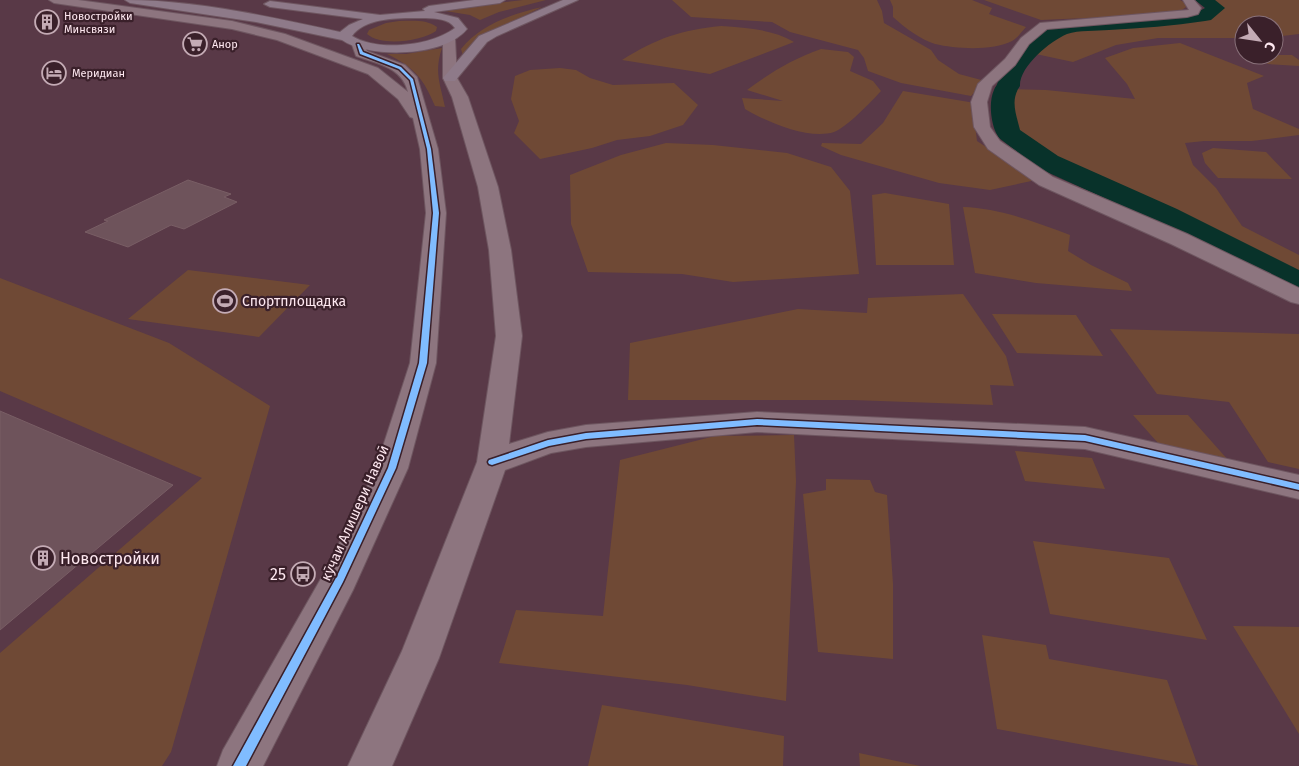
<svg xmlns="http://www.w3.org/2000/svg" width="1299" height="766" viewBox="0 0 1299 766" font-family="'Fira Sans',sans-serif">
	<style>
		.green { fill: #6f4935 }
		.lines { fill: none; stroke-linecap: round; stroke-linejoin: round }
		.canal { fill: #08322a; fill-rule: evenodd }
		.building { fill: #6e535b; stroke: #795e65 }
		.minor-casing { stroke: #6e5660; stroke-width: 2 }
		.highway-casing { stroke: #6e5660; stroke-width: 2 }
		.minor { fill: #8d757f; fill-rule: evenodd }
		.highway { fill: #8e7a89; fill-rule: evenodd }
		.cycleway-casing { stroke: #3a202a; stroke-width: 3 }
		.cycleway { fill: #80bcff; fill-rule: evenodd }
		.labels { text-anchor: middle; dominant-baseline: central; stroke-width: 4.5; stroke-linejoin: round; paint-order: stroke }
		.far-poi-label { font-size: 11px; fill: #fee8f0; stroke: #3a202a; text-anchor: start }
		.poi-label { font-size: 14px; fill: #fee8f0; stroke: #3a202a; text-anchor: start }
		.street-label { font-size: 14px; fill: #fee8f0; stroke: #3a202a }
		.near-poi-label { font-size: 16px; fill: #fee8f0; stroke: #3a202a; text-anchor: start }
	</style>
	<rect width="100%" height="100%" fill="#593947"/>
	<path class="green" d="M523,0H546L499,12L480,20L470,15L439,10Z
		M672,0H877L882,11L884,23L931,50L938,60L959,74L985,81L971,96L901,83L868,71L864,58L858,50L790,32L772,22L691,17Z
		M890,0H972L992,8L989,14L1026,27C1021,32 1018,38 1012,41C993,51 956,49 935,44C921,40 904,27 893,17V7Z
		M984,0H1180L1189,5L1176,14L1041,20Z
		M1205,0H1299V34L1274,37V25H1244V38H1158L1116,45L1073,62L1031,53L1046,39L1067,29L1169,22L1208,16L1220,8Z
		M542,7L483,36L463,56L461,49C481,24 512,14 542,7Z
		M399,21C412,21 426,19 437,27L436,31C421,41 382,47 367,34L369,30L386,23Z
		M721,26C747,28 772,29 794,42L710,74L622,60C657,38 681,30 721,26Z
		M1180,43L1264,76L1247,83L1253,109L1299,129V135L1252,141H1204L1185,143L1193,165L1216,188L1242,226L1299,255V279L1166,214L1052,163L1010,133L1005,104L1009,89L1046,90L1135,99L1127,84L1105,58L1133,48Z
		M442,48C434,72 440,83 445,107L435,106C423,78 415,68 387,54H406Z
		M821,49L848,52L854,57L850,71L873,81L881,91C872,101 846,128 834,132C809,140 767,122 745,109L742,98L783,101L747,90C771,72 793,59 821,49Z
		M1255,55H1292L1299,60V66L1268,64Z
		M560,68L576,70L590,78L613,85L674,83L698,105L683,125L650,136L617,140L592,148L540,159L514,133L519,121L511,99L515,76L530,70Z
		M903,91L975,103L974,117L977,141L1036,180L990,190L939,183L841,155L821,146L822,143L861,144L883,123Z
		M666,143L713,145L787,153L831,167L850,191L859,274L733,282L682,274L588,272L571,224L570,175L621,155Z
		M1213,148L1266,152L1292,179L1218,178L1205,163L1202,153Z
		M885,193L949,204L954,265H876L872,195Z
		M963,207C999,208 1036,222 1070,235L1068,251L1091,265L1128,283L1132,291L1036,283L975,273Z
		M188,270L310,285L259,337L128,319Z
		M0,278L169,343L270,406L171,752L162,766H0V653L202,478L0,391Z
		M963,294L1006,356L1014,386L990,385L993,405L852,400H628L630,343L798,309L867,313L868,298Z
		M992,314L1076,315L1103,356L1017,353Z
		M1110,329L1299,334V469L1268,462L1229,402L1157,394Z
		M1133,415H1188L1229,461L1166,452Z
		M794,435L796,481L786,701L687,685L499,663L516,610L603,616L620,460L715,436Z
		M1015,451L1092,458L1105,489L1025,481Z
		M826,479L870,480L875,492L887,495L893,584V659L818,652L803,494L826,490Z
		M1033,541L1169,558L1207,640L1050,614Z
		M1233,626L1299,627V734Z
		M982,635L1046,645L1049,659L1167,680L1198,766L997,729Z
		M602,705L784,736L783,766H588Z
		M859,753L920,766H860Z"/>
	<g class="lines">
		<path class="canal" d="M1195,0H1215L1225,8L1211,20L1205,21C1173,26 1141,28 1109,30C1096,31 1079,30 1067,34C1050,41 1019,67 1020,86C1010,100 1016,114 1020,130L1058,156L1177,209L1299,270V293L1287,290L1155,221L1038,168L999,138C991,127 988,103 994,90C996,85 998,85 998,79C1009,63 1021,47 1036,35C1061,16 1127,18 1160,16C1174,15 1194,16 1205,8Z"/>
	</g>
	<path class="building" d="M188,180L231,194L224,197L237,202L184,229L171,225L128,247L85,232L108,221L104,220Z
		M0,411L173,485L0,630Z"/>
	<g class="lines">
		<g class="minor-casing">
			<path id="minor" d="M49,0H78L232,21L285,34L378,68L408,92C402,67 378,64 356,56L352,45L358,41L363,42L367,51L405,65L417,77L438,149L446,213L436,363L408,468L353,590L263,766H217L223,750L327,568L376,468L410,363L426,213L420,149L413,118L410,117L398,99L368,74L277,40L232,29L54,3Z
				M1183,0H1194L1201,8L1198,14L1187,17L1047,29L1029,44L1015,65L992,86L987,102L990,127L1000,141L1053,177L1187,234L1299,288V304L1291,302L1171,244L1039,185L988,149L974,127L971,102L978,84L1005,59L1021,38L1040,23L1189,10Z
				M449,34L455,38L457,78L468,97L498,187L511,250L522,336L509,444L548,432L586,425L757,412L1085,427L1299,475V499L1085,449L757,432L586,447L551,453L505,470L439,658L392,766H348L402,651L477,462L496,336L489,250L478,187L452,97L443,78V38Z"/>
		</g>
		<g class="highway-casing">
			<path id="highway" d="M125,0C197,0 270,17 340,32L349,25L363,19L270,7L264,4L270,1L380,15L425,11L423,9L429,6L474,0H505L500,3L434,12L458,18L467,29C445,57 370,59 342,40L256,22L130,3ZM426,18C436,19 448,18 455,28C431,46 378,52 352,36C366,16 404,18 426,18Z
				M563,0H578L497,36L487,42L455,81H445L443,78L479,36Z"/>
		</g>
		<use href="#minor" class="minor"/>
		<use href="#highway" class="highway"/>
		<g class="cycleway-casing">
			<path id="cycleway" d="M357,44H359L363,52L401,67L413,79L431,149L439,213L427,363L396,468L343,582L246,766H233L337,576L388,468L419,363L433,213L427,149L410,80L399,69L360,54Z
				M757,419L1085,435L1299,484V490L1085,441L757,425L586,439L549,446L492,465L489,464L488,462L489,460L548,440L586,433Z"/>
		</g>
		<use href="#cycleway" class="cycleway"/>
	</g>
	<defs>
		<g id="building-ring" transform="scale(1.25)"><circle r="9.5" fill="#3a202a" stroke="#c4abb5" stroke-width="1.5"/><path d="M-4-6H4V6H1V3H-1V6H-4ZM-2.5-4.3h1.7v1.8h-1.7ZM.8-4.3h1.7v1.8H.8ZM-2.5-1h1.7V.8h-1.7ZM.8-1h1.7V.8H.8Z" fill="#c4abb5"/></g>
		<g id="supermarket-ring" transform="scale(1.25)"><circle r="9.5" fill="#3a202a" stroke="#c4abb5" stroke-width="1.5"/><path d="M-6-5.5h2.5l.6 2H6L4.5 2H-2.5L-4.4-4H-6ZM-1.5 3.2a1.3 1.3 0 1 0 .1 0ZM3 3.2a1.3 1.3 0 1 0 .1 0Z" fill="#c4abb5"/></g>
		<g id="hotel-ring" transform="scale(1.25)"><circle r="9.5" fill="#3a202a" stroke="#c4abb5" stroke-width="1.5"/><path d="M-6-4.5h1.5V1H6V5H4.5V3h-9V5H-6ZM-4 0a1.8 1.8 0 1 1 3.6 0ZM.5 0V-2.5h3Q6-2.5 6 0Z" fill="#c4abb5"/></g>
		<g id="stadium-ring" transform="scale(1.25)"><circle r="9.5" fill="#3a202a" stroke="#c4abb5" stroke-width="1.5"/><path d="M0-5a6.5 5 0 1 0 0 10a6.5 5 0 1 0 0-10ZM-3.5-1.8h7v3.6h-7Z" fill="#c4abb5"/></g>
		<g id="bus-ring" transform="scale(1.25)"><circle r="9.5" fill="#3a202a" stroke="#c4abb5" stroke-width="1.5"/><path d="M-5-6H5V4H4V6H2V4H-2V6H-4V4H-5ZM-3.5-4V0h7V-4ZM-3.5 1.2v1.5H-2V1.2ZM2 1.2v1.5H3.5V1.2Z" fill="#c4abb5"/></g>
	</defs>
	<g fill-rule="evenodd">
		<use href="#building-ring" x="47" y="22"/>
		<use href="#supermarket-ring" x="195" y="44"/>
		<use href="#hotel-ring" x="54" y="73"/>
		<use href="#stadium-ring" x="225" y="301"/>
		<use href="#building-ring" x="43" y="558"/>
		<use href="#bus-ring" x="303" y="574"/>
	</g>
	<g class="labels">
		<g class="far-poi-label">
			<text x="64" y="16">Новостройки<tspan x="64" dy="13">Минсвязи</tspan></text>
			<text x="212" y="44">Анор</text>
			<text x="72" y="73">Меридиан</text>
		</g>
		<g class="poi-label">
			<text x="242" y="301">Спортплощадка</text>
		</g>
		<g class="street-label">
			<text transform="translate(355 513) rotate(-66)">кӯчаи Алишери Навоӣ</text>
		</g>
		<g class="near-poi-label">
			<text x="60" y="558">Новостройки</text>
			<text x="286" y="574" text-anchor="end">25</text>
		</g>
	</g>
	<g transform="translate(1259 40) rotate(120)"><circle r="24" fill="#3a202a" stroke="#887079"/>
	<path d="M0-4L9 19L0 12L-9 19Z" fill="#c4abb5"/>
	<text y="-8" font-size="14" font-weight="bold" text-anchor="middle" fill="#fee8f0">С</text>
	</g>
</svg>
